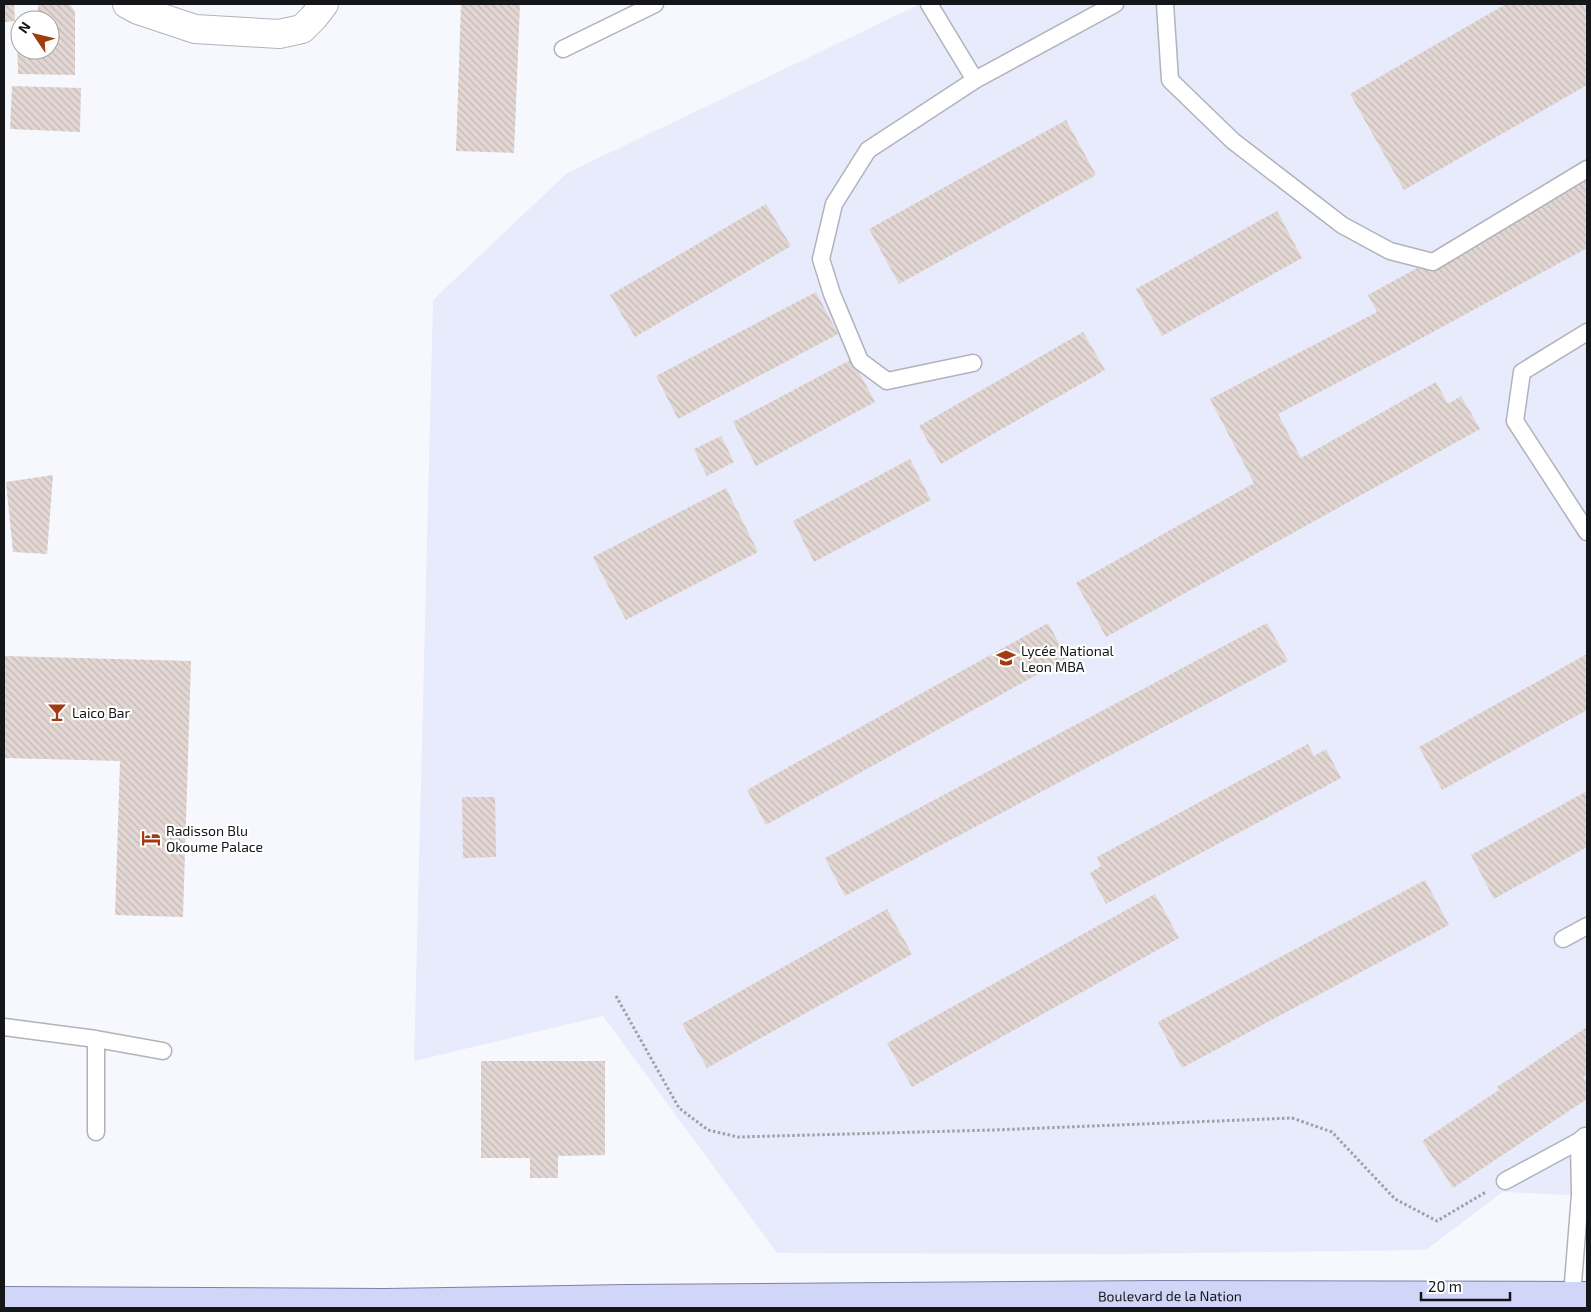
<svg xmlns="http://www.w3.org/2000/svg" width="1591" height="1312" viewBox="0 0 1591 1312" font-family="'Exo 2',sans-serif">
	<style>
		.built { fill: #e8ebfc }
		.building { fill: url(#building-back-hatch) }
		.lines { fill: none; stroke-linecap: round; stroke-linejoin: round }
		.lane-casing { stroke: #b1b2bc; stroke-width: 19 }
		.street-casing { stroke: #b1b2bc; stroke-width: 30 }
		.primary-casing { stroke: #7c81a7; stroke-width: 30 }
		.path { stroke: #9fa0a4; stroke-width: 3; stroke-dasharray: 2.5 2.5; stroke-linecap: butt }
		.lane { stroke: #fff; stroke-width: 16 }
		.street { stroke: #fff; stroke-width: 28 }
		.primary { stroke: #d1d6f8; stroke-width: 28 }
		.labels { text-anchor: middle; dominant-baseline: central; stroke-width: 4.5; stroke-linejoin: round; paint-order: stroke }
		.poi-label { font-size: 14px; fill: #151619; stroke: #fff; text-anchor: start }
		.street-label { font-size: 14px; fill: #151619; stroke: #fff }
	</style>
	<defs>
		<pattern id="building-back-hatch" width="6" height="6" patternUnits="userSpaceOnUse" patternTransform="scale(1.25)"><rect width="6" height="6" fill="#e3d7d3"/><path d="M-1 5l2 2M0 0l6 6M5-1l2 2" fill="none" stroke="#c2b8b5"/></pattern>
	</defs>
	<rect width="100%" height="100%" fill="#f7f8fe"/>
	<path class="built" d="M920,4H1587V1196L1503,1192L1426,1250L1119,1254L777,1253L603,1016L414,1061L433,300L567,173Z"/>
	<path class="building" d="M4,4H14L15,21L4,22Z
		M38,4H69L75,11V75L18,74L17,38L20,37V50H50V20H38Z
		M461,4H520L514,153L456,151Z
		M1506,4H1587V85L1404,190L1350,94Z
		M12,86L81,88L80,132L10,129Z
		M1066,120L1096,175L899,284L869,229Z
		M1587,175V248L1398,351L1278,414L1301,458L1436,382L1448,404L1461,396L1480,429L1106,637L1076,583L1254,483L1210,399L1377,312L1368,295Z
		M766,204L791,246L635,337L610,295Z
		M1277,211L1302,258L1162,336L1136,289Z
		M816,292L838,334L678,419L656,376Z
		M1083,332L1105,370L941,464L919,426Z
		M852,359L875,402L756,466L733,422Z
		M721,436L734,462L707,476L694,449Z
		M910,459L931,500L814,562L793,521Z
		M53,475L47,554L13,552L6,482Z
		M726,488L758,552L626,620L593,557Z
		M1048,623L1067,658L766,825L747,790Z
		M1267,623L1288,661L845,896L825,858Z
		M1587,654V710L1442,790L1419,747Z
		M4,656L191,661L183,917L115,915L120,761L4,758Z
		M1308,744L1314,756L1326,749L1341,778L1106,904L1090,873L1101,866L1097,857Z
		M1587,791V847L1494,899L1471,855Z
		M462,797H495L496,857L463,858Z
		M1425,880L1449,925L1182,1068L1158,1022Z
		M1155,894L1179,938L912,1087L887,1043Z
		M887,909L912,954L707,1068L682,1024Z
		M1587,1027V1074L1583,1077L1587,1084V1099L1453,1188L1422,1141L1499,1090L1497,1087Z
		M481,1061H605V1155L558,1156V1178H530V1158H481Z"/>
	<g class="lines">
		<g class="lane-casing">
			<path id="lane" d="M929,4L975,80
				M1165,4L1170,80L1233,141L1342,225L1390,251L1433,262L1587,169
				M563,49L655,4
				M1587,332L1522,372L1515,421L1587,532
				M973,363L887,381L860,361L832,294L821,259L834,204L868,150L975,80L1115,4
				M1563,939L1587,926
				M4,1027L96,1039V1132
				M96,1039L163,1051
				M1505,1181L1579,1141L1585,1136
				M1572,1296L1580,1195L1579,1141"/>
		</g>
		<g class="street-casing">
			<path id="street" d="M127,4L138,10L195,29L279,34L302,29L314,17L324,4"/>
		</g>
		<g class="primary-casing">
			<g id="primary">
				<path id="s1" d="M4,1301L385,1303L626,1299L1159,1295L1587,1296"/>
			</g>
		</g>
		<path class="path" d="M616,996L679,1108L708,1130L738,1137L993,1130L1292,1118L1332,1132L1395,1199L1437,1221L1486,1192"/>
		<use href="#lane" class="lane"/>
		<use href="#street" class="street"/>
		<use href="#primary" class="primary"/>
	</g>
	<defs>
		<g id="school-bare" transform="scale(1.5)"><path d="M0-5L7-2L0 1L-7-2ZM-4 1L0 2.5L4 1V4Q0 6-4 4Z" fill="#a13b10" stroke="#fff" stroke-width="2.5" paint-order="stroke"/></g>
		<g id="bar-bare" transform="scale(1.5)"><path d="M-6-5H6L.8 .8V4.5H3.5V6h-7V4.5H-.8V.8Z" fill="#a13b10" stroke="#fff" stroke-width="2.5" paint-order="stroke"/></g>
		<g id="hotel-bare" transform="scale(1.5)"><path d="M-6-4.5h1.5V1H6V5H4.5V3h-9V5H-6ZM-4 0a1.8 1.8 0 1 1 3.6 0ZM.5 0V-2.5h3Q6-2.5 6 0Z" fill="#a13b10" stroke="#fff" stroke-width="2.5" paint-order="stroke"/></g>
	</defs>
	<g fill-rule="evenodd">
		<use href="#school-bare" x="1006" y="658"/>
		<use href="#bar-bare" x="57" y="712"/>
		<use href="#hotel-bare" x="151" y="838"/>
	</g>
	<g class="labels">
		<g class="poi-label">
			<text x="1021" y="650">Lycée National<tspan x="1021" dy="16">Leon MBA</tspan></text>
			<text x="72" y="712">Laico Bar</text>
			<text x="166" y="830">Radisson Blu<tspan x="166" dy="16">Okoume Palace</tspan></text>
		</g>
		<g class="street-label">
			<text stroke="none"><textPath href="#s1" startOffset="1166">Boulevard de la Nation</textPath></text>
		</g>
	</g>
	<rect width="1591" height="1312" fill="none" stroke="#151619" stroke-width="10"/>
	<g transform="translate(35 35) rotate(305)"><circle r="24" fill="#ffffff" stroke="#a1a2a3"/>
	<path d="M0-4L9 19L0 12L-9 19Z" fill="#a13b10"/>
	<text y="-8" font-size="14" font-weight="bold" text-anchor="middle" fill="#151619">N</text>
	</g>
	<path d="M1421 1292v8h89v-8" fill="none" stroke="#151619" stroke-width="2.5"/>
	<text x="1428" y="1292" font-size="15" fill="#151619" stroke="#ffffff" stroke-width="4" paint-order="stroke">20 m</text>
</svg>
